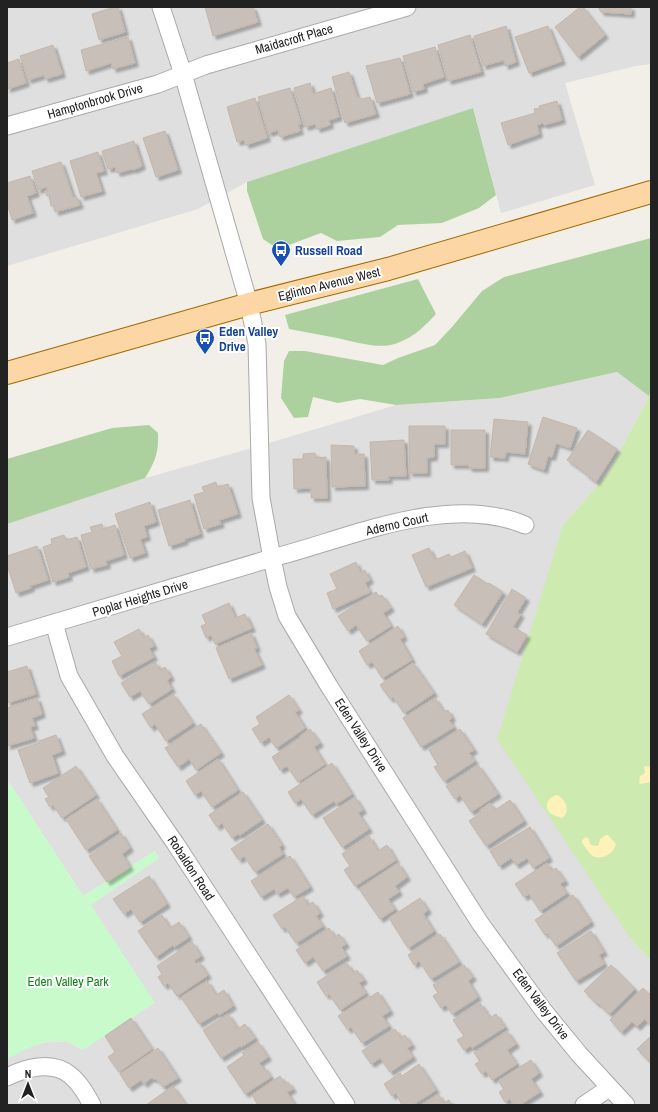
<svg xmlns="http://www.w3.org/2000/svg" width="658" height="1112" viewBox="0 0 658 1112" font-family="'Archivo Narrow',sans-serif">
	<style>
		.residential { fill: #e0dfdf }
		.grass { fill: #cdebb0 }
		.forest { fill: #add19e }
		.sand { fill: #fff1ba }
		.park { fill: #c8facc }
		.building { fill: #c7bfb8; stroke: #c4b6ab; filter: url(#shadow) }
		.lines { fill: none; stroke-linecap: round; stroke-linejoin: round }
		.minor-casing { stroke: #a9a9a9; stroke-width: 19 }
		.primary-casing { stroke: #a06b00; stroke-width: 24 }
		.minor { stroke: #fff; stroke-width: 17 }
		.primary { stroke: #fcd6a4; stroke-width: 22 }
		.labels { text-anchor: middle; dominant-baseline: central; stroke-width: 4; stroke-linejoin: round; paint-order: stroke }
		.street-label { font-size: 13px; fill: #222; stroke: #fff }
		.transit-label { font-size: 13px; font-weight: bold; fill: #164399; stroke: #fff; text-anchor: start }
		.park-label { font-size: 13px; fill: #0c8416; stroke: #fff }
	</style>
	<defs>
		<filter id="shadow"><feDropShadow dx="3.5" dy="3.5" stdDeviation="1" flood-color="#0004"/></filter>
	</defs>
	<rect width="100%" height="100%" fill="#f2efe9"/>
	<path class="residential" d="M7,7H651V64L636,66L565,83L595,185L501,213L473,108L247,182L198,209L7,266Z
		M617,372L649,396L609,472L563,525L630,938L651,961V1105H7V1059L29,1047L50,1041L67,1042L83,1050L91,905L159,858L155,851L83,896L7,779V517L252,448L396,405L500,398Z"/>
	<path class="grass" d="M651,388V961L630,938L497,739L563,525L609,472L649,396Z"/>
	<path class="forest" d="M473,108L496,195L479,208L442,223L398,225L380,237L337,241L321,233L278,249L263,239L247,191V182Z
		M651,238V388L649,396L617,372L500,398L396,405L360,399L338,403L313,397L308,417L294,418L281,398L284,361L289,351H305L383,365L398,358L435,345L452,327L482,291L504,277Z
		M418,279L436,314C426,325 415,336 400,342C381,351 357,342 337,338C321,335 305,332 289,329L285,315Z
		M149,425L158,433C159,452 155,462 145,478L7,524V459L112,428Z"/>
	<path class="sand" d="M646,766L651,767V782L640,784L639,783L640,776L645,773L644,767Z
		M557,795C566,799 571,812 562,818C559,817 553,815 550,813C543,806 549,796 557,795Z
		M606,835H608L616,844C614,853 602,861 593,856C588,853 586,847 582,843V840L586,837L588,838L591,845L597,846L599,844L600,839Z"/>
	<path class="park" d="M7,779L83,896L155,851L159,858L91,905L155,1003L83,1050C78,1047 72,1043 66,1042C45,1037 25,1050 7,1059Z"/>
	<path class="building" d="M115,7H118L125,32L99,40L92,14Z
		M205,7H253L258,22L213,36Z
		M580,7H583L605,35L578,57L555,27Z
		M598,7H631V14L601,12Z
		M506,26L516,62L505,66L504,60L483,66L474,36Z
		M548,26L562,61L529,73L515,37Z
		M470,35L481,72L448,81L438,45Z
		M128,37L135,63L113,69L111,63L86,71L81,50Z
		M53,45L62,74L45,79L44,75L28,80L20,56Z
		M435,47L444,77L423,84L424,89L413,92L403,56Z
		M400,58L410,94L377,103L366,66Z
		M19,59L26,83L7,89V63Z
		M349,72L357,97L362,99L370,97L376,114L345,123L332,77Z
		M310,83L313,94L331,88L339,117L329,120L330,125L317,129L315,124L305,127L294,88Z
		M290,88L301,124H298L300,131L280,137L278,130L268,133L258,97Z
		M255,98L267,138L246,145L244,140L237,142L227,107Z
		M557,101L562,120L544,125L543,123L537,125L539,134L508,145L501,123L535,113L534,109L540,108L539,106Z
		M165,131L178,170L156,177L143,138Z
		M134,141L142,166L133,170L132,169L117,173L115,167L108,169L102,151Z
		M98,152L104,171L96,173L102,191L81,197L70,161Z
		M61,162L73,197L76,196L80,205L55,212L54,206H51L49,195L47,196L45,191H48L46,187L38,190L32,171Z
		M30,176L36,193L27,196L33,213L12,220L7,203V183Z
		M543,417L577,428L570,448L556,443L552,457L548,456L544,470L528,464Z
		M494,419L528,422L525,454L506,452L505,458L490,457Z
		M409,426H445V444H434V457L427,458V473H409Z
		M451,430H485V468H469L468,465H451Z
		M588,430L617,449L596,482L585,474L586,473L567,460Z
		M404,440L406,476H388L389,480H372L370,442Z
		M331,445L354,446V454H364L365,486L332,487Z
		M315,453L316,458L326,457L327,498H311V488L294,489L293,459H303V454Z
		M216,482L217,487L228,484L238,514L219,520L221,524L204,529L194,495L204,492L202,487Z
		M190,500L200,534L184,539L185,541L169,546L158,510Z
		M150,502L156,522L144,526L147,537L140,539L145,553L130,558L115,514Z
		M102,524L103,529L115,525L124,555L106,561L107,565L91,569L81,535L92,532L90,527Z
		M64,535L66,540L77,537L86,567L68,573L69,577L53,582L43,547L52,544L51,539Z
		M37,546L48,580L30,586L31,588L16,593L7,565V556Z
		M429,548L435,560L449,554L451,557L465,551L472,568L426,587L412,555Z
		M356,562L360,572L365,570L370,580L365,583L370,592L333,609L327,593L337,589L330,574Z
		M474,575L488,584L489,583L503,592L482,624L454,605Z
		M512,589L526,598L517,613L521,614L513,627L527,635L517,652L486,634Z
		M376,592L379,597L382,595L391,608L383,613L391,626L367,641L356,625L348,631L338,616Z
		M229,603L235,618L245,614L252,628L215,644L211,635L206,638L201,626L206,624L202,615Z
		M398,626L404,637L400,639L412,660L382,678L372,662L367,665L359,651Z
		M139,629L144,638L148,635L154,646L149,648L154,657L119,676L112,661L122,656L114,642Z
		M251,633L257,648L254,649L262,665L229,679L216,648Z
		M155,662L160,670L165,667L171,677L167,680L172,689L149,704L140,691L130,697L121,683Z
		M413,663L434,693L404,713L393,697L390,699L380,685Z
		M27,666L36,694L7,703V672Z
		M173,694L193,723L166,741L155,724L151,728L142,714Z
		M289,695L299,710L295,712L305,728L276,748L269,737L261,743L252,729L260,724L256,717Z
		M37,698L42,714L32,718L35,726L30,727L34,738L7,746V708Z
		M435,698L444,712L448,710L452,718L449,720L454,727L421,747L403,718Z
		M201,724L221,753L196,770L189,759L178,767L165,748Z
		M310,729L320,743L314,747L325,764L298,782L287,766L280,770L272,757L301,738L300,736Z
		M460,729L474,750L469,753L475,761L444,781L434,767L438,765L429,750Z
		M56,735L62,751L52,755L58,773L30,783L18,750L39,743V741Z
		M218,759L238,790L212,807L201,791L195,795L186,781Z
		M332,763L352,794L336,804L334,801L312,815L301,799L295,803L288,792Z
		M478,765L498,794L471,812L460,795L455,799L446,786Z
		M76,766L96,795L62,818L53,805L50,807L45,799L49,797L43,788Z
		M243,792L262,820L240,835L238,834L232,838L222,823L217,827L209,815Z
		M355,797L363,810L358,813L369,829L342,847L323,818Z
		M97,799L117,830L86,850L66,819Z
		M510,800L524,821L486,846L469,821L481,813L480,810L490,803L495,810Z
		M268,824L282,845L279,847L283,854L255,872L244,856L239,860L231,849Z
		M530,827L549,858L533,868L527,858L516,865L511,858L499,866L490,851Z
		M121,833L130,848L122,854L130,867L107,882L89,856Z
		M369,836L378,851L387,845L396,860L355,886L344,870L350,866L342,854Z
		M290,856L310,887L294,897L288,888L277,894L274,889L261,897L251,881Z
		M398,863L407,877L395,886L399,892L388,899L395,909L380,919L359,889Z
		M547,863L552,871L556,868L565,881L560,884L567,893L540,911L529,894L524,897L515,884Z
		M149,876L167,904L140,922L131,909L124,914L113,899Z
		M573,895L591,922L556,946L547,933L545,935L535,920Z
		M303,896L308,905L313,902L320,913L316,916L323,926L296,943L285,927L282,929L273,915Z
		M420,898L428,910L423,914L434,931L408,948L389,918Z
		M162,915L170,928L179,922L189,937L174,947L173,945L156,957L138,931Z
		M329,928L335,937L339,934L346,944L341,947L347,956L323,971L313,957L305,963L296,950Z
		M591,931L604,952L599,955L604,964L576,981L557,953Z
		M440,934L459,962L431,979L419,961L414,965L408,955Z
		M192,942L201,956L194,961L196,964L199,962L208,975L177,996L168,983L164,986L158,977L162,974L157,966Z
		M347,963L353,973L357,970L364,980L359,983L366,993L340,1010L329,994L326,996L317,982Z
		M464,965L473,977L468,981L478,997L452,1014L446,1005L441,1008L433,996L438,993L433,985Z
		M611,965L635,989L609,1014L598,1003L597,1004L584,991Z
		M207,981L216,995L224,990L233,1006L219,1015L217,1013L199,1024L181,997Z
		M643,988L651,996V1026L645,1019L637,1027L632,1022L621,1032L610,1020Z
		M378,992L390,1011L382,1016L389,1026L362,1043L351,1027L348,1030L338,1016L369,996L370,997Z
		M480,1003L490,1018L496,1014L505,1027L472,1048L470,1046L464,1050L457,1040L464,1036L453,1020Z
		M228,1014L238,1029L245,1024L255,1038L241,1047L240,1046L221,1058L203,1030Z
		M131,1018L152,1049L119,1072L108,1057L115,1052L105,1036Z
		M395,1029L401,1038L405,1035L412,1045L407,1048L413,1057L390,1072L380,1058L371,1064L362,1051Z
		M507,1031L516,1044L507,1050L517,1064L492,1080L486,1071L482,1074L475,1064L480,1061L474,1053Z
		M651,1036V1058L649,1061L637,1049Z
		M258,1042L268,1057L259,1063L263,1068L264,1067L271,1077L245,1094L227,1067L244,1055L242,1053Z
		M158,1048L178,1078L163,1087L157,1080L151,1078L144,1084L141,1080L129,1088L120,1074Z
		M531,1060L539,1073L531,1079L540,1092L520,1105H514L510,1099L505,1102L499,1092L504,1089L498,1081Z
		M419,1064L436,1090L413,1105H402L396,1093L392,1096L384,1084L400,1073L402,1076Z
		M280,1076L285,1084L288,1082L293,1089L287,1092L295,1105H258L252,1095Z
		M173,1086L186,1105H146Z
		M438,1094L444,1103L449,1100L452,1105H421Z"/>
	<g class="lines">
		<g class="minor-casing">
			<path id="minor" d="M161,7L183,74L249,304L257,344L261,498L272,558L278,587L287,616L329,686L480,923L543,1010L579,1054L626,1105
				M7,126L158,84L206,65L407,7
				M54,623L69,676L115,756L175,843L346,1105
				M7,637L272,558C348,539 447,492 525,525
				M7,1077C25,1068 52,1060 70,1075C80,1083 86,1094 92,1105
				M584,1105L609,1088"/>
		</g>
		<g class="primary-casing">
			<path id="primary" d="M7,373L249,304L388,269L651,192"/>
		</g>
		<use href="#minor" class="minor"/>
		<use href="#primary" class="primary"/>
	</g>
	<defs>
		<g id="bus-pin" transform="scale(1)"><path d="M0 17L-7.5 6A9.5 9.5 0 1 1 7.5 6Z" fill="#1a4fb4" stroke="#fff"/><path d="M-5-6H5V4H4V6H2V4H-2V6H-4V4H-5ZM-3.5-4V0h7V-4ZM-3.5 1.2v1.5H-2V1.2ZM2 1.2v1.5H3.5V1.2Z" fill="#fff"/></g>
	</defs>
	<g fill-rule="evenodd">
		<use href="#bus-pin" x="281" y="250"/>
		<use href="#bus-pin" x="205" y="338"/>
	</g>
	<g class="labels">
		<g class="street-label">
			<text transform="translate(294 39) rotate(-16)">Maidacroft Place</text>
			<text transform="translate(95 101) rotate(-16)">Hamptonbrook Drive</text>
			<text transform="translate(329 284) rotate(-14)">Eglinton Avenue West</text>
			<text transform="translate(397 524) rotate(-13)">Aderno Court</text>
			<text transform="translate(140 598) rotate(-17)">Poplar Heights Drive</text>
			<text transform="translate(361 735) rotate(57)">Eden Valley Drive</text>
			<text transform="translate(191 868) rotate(57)">Robaldon Road</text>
			<text transform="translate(541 1004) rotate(53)">Eden Valley Drive</text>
		</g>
		<g class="transit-label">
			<text x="295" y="250">Russell Road</text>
			<text x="219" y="331">Eden Valley<tspan x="219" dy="15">Drive</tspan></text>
		</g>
		<g class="park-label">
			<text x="68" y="981">Eden Valley Park</text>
		</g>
	</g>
	<rect width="658" height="1112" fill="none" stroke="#222222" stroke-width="16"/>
	<g transform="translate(28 1084)" stroke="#ffffff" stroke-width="3" paint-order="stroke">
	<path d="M0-3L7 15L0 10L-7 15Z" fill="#222222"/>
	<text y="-6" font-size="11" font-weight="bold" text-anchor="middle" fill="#222222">N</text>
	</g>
</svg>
